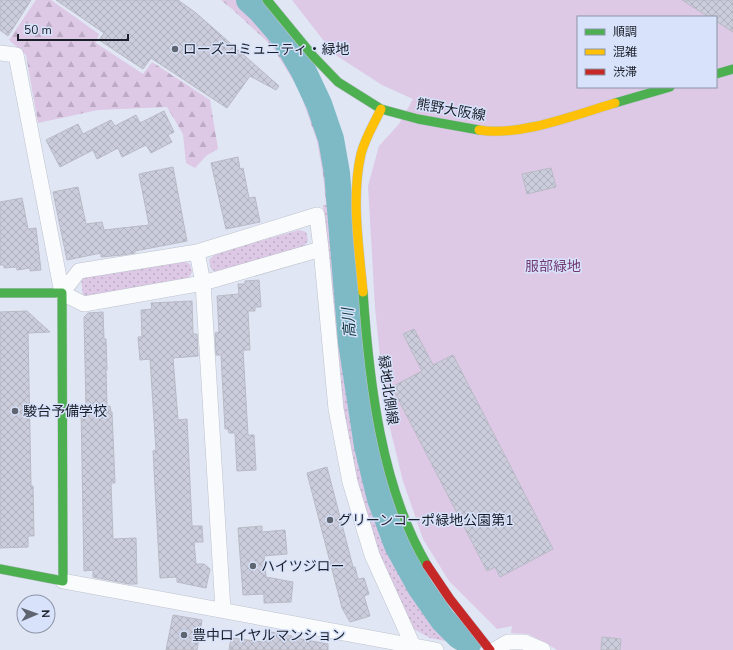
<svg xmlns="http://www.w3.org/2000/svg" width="733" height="650" viewBox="0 0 733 650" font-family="'Nunito Sans','Noto Sans JP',sans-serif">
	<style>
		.grass { fill: url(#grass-dots) }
		.forest { fill: url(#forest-firs) }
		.park { fill: #ddc8e6; fill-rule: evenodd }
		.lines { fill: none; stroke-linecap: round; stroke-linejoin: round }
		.river { stroke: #7ebac6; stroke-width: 26 }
		.building { fill: url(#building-cross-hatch); stroke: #b8bac5 }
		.street-casing { stroke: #bdc2cd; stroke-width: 16 }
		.fast-casing { stroke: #bdc2cd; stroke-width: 10 }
		.slow-casing { stroke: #bdc2cd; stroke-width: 10 }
		.jam-casing { stroke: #bdc2cd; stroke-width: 10 }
		.street { stroke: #fafbfd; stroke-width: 15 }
		.fast { stroke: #4caf50; stroke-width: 9 }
		.slow { stroke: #ffc107; stroke-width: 9 }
		.jam { stroke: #c62828; stroke-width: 9 }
		.poi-dot { fill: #5f6570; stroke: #d8e3fb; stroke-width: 1.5 }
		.labels { text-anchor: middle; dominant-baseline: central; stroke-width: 3; stroke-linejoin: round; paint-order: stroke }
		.poi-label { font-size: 14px; fill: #1a1f2a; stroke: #d8e3fb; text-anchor: start }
		.street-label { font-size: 14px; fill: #1a1f2a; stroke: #d8e3fb }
		.park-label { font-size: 14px; fill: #713973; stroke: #d8e3fb }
		.water-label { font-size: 15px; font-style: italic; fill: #0c353a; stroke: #d8e3fb }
	</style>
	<defs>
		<pattern id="grass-dots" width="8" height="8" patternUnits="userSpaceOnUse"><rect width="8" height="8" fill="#ddc8e6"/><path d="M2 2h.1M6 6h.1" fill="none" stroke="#bdabc5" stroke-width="1.8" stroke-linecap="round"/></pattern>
		<pattern id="forest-firs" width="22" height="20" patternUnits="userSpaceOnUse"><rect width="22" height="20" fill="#ddc8e6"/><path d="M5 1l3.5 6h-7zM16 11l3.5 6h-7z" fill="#bdabc5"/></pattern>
		<pattern id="building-cross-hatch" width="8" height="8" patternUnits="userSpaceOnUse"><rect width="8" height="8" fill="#cccddc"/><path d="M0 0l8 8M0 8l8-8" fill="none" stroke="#afb0bd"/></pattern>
	</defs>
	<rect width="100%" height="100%" fill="#e0e6f3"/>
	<path class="grass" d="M336,203C344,317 348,438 392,545C397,556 404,566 410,577C423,599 436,620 455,637L451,642L430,638L412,628L378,553L355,480L342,411L323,205Z
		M299,230L306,232L308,240L304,247L218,273L211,269L209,260L215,254Z
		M183,261L190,264L192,272L188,279L83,297L81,277L132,270Z"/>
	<path class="forest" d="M36,0H51L99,34L96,43L143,74L152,62L210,100L218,149L206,156L195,168L186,163L183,134L167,107L98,110L38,123L26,55L9,40Z
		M221,0H243C286,36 313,86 327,140C333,160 334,182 336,203L326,204L323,175L317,141L299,90L272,46L232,9Z"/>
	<path class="park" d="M292,0H733V650H557L549,645L528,634L511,633L512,626L497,629L449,581L423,539L403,481L385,408L375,307L368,186L379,146L399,124L413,99L382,85L334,54ZM578,17H716V87H578Z"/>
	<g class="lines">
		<path class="river" d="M249,0L261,11L285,39L303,70L319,104L331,139L337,173L351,342L367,446L380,499L397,545L420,587L443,620L459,636L469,642"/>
	</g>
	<path class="building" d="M0,0H31L8,36L0,30Z
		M56,0H178L196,13L279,86L276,90L250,76L227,108L151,58L143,69L99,40L104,33Z
		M682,0H733V32L716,21V17H709Z
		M164,111L174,132L168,135L172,142L151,153L146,145L122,157L118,148L97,159L93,150L60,167L46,140L78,124L83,134L111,120L115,126L136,115L140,123Z
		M238,157L240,169L243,168L249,198L255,197L260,222L226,229L211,163Z
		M173,167L187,241L135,251V253L122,255L101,257V253L67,260L53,192L78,187L86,224L102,222L104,230L149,225L139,174Z
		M551,168L556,187L527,194L522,174Z
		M22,198L28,229L36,228L41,270L30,271V268L17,270V267L4,268V265H0V202Z
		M259,280L261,307H255V311H248L250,350H243L248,435H254L256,470L237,471L235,433H229L228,429H225L221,355H216L215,333L219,332L217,296L239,294L238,284H245V281Z
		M192,301L193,334H197L198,356L173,358L178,420L187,419L192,526H202L203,542H194L196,564H204L210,569L206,588L177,582V577L160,578L153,451L156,450L150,359L140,360L138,337H142L141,310L152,309L151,303Z
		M27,311L50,332L28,333L31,486H33L34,536H28V547L0,548V312Z
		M103,312L104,339H106L107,370H106L107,406H110L111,412H112L115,483H111L113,539L136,538L137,584H129L93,577V570L84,571L81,407H86L84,317L88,313Z
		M414,329L433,365L453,355L553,549L500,577L495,567L487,571L392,387L422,371L403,334Z
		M327,467L353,567H355L358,579L364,578L369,594L364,596L370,616L350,622L342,608L307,473Z
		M262,526V532L285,530L287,554L264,556L266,577L293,582L291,602L264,603V594L243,595L238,528Z
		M173,615L202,620L197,650H166Z
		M266,631L292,636L291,637L328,644V650H229L231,638L264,642Z
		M602,637L621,639L620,650H601Z"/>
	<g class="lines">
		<g class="street-casing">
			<path id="street" d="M0,53L16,55L62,293
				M197,252L203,283L223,610
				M62,293L79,271L197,252L317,215L321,249L336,409L350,482L372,555L415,650
				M62,293L84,304L203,283L321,249
				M63,581L436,650
				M494,650L508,642H524L543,650"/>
		</g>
		<g class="fast-casing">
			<path id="fast" d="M267,0L313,56L338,82L381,109L418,119L479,130
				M716,74L733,69
				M615,103L670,87
				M363,292C369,381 381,487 427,565
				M0,293H62L63,581L0,569"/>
		</g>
		<g class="slow-casing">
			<path id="slow" d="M479,130C519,137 575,115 615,103
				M363,292C359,248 351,197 361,154C365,138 374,124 381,109"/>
		</g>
		<g class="jam-casing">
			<path id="jam" d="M427,565L450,599L490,650"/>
		</g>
		<use href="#street" class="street"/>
		<use href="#fast" class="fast"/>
		<use href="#slow" class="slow"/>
		<use href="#jam" class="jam"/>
	</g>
	<g class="poi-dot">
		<circle cx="175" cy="49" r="4"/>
		<circle cx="15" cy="411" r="4"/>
		<circle cx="330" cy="520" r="4"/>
		<circle cx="253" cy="566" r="4"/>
		<circle cx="184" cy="635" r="4"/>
	</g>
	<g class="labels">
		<g class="poi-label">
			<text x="183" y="49">ローズコミュニティ・緑地</text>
			<text x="23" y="411">駿台予備学校</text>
			<text x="338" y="520">グリーンコーポ緑地公園第1</text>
			<text x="261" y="566">ハイツジロー</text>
			<text x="192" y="635">豊中ロイヤルマンション</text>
		</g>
		<g class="street-label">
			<text transform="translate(451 110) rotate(10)">熊野大阪線</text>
			<text transform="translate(388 390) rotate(82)">緑地北側線</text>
		</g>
		<g class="park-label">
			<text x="553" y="266">服部緑地</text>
		</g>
		<g class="water-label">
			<text transform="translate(349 323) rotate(-95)">高川</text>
		</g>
	</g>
	<rect x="577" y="16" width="140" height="72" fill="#d8e3fb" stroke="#8c95a7"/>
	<rect x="585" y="29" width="20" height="6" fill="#4caf50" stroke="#8c95a7"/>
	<text x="613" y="36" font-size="12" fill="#1a1f2a">順調</text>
	<rect x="585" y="49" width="20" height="6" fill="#ffc107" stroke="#8c95a7"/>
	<text x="613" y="56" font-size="12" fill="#1a1f2a">混雑</text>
	<rect x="585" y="69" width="20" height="6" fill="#c62828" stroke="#8c95a7"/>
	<text x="613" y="76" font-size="12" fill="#1a1f2a">渋滞</text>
	<g transform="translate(36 614) rotate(88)"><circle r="19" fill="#d8e3fb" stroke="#8c95a7"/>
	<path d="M0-3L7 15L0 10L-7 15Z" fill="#5f6570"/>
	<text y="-6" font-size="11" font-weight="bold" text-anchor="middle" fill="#1a1f2a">N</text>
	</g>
	<path d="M18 34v6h110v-6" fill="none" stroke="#1a1f2a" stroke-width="2"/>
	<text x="24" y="34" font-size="12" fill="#1a1f2a" stroke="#d8e3fb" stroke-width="3" paint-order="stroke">50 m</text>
</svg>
